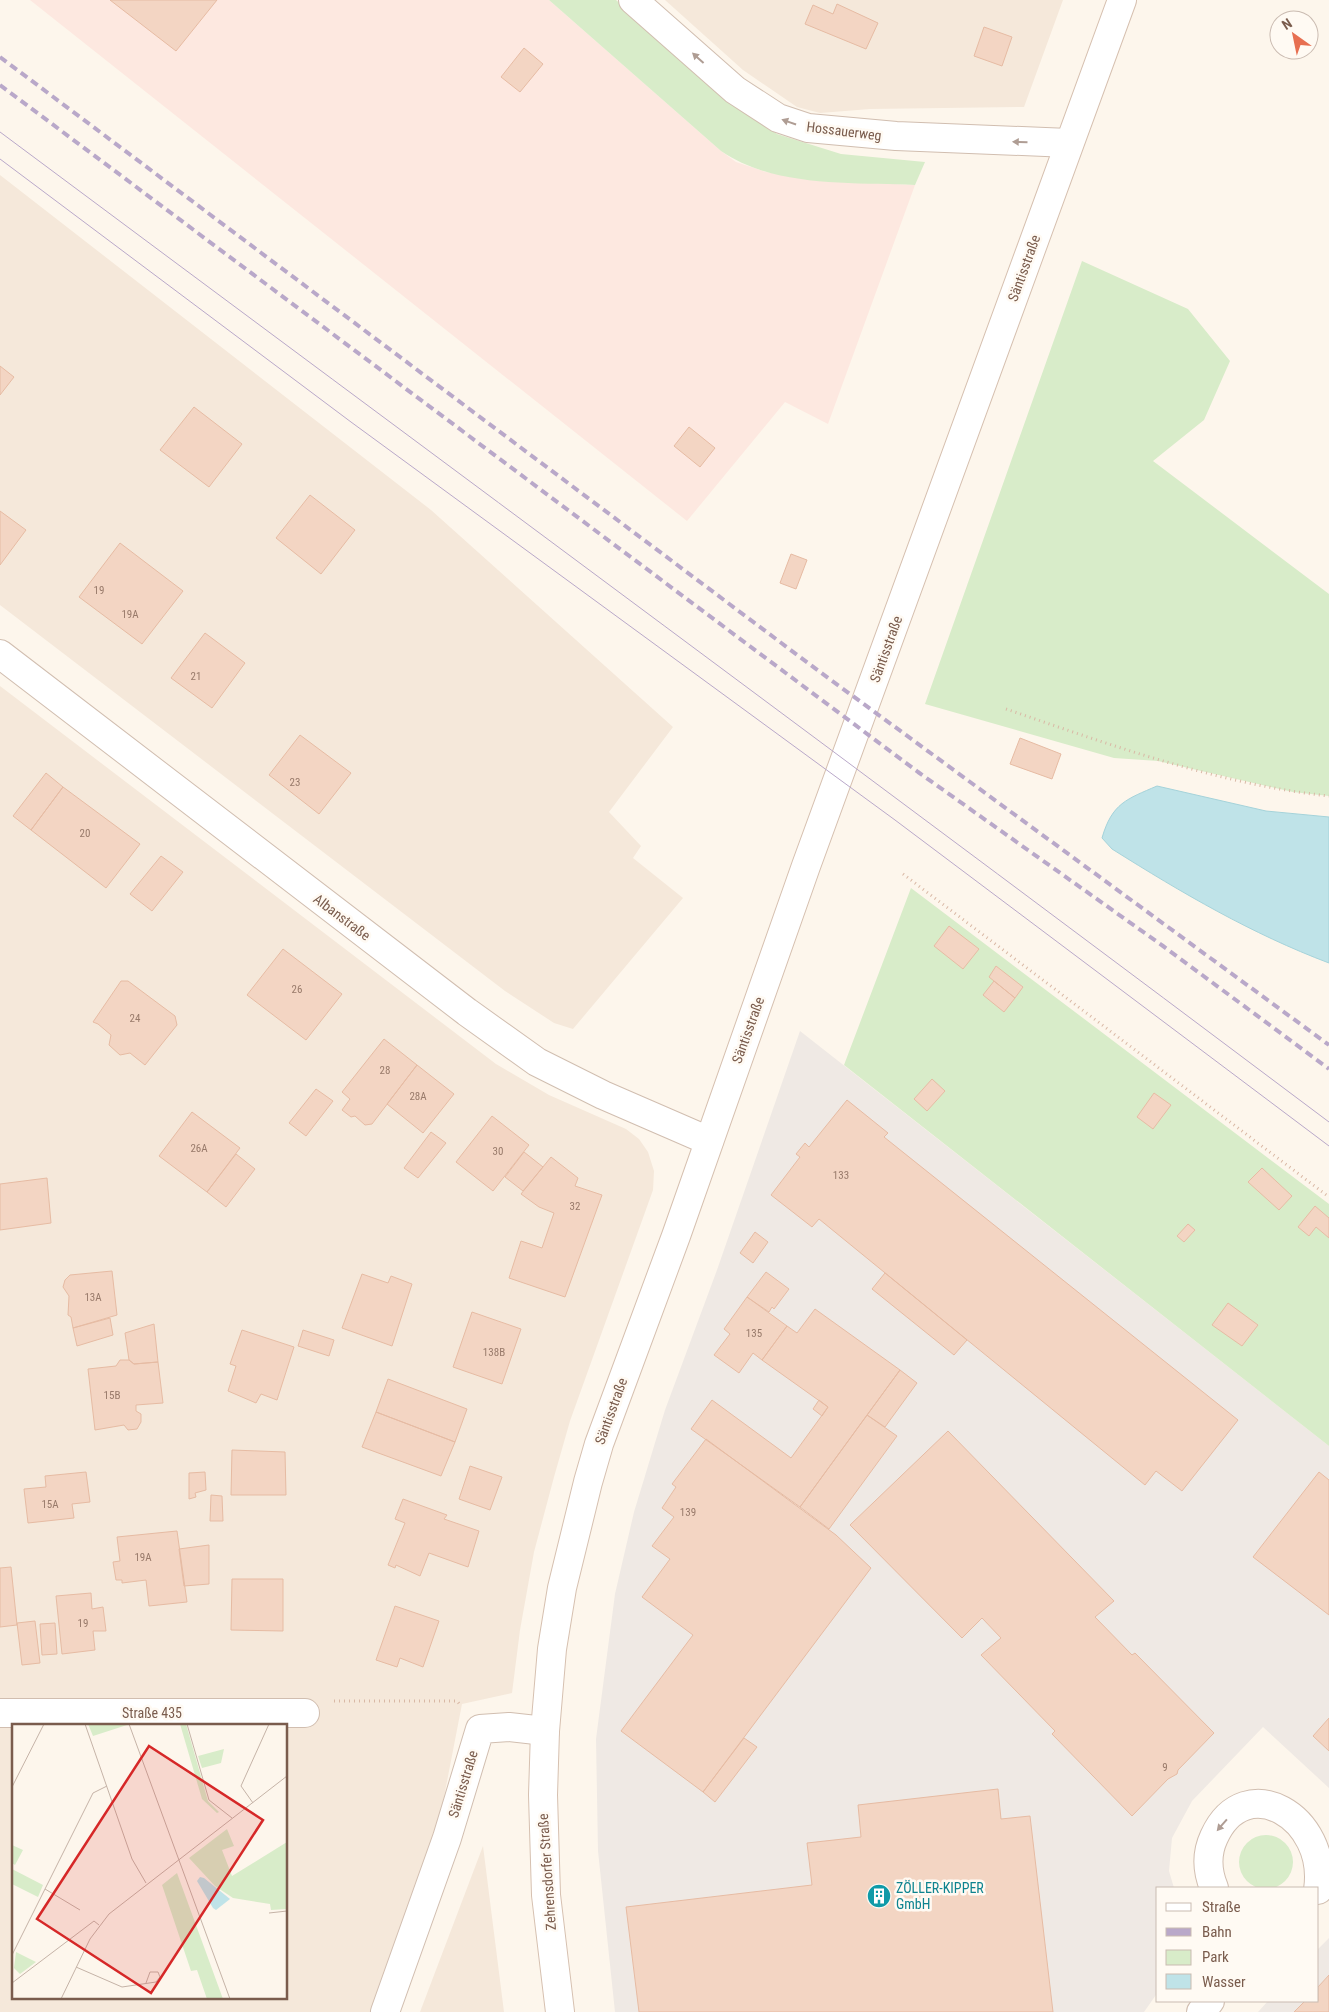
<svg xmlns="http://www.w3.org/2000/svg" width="1329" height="2012" viewBox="0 0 1329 2012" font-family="'Roboto Condensed',sans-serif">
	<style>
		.residential { fill: #f5e8da; fill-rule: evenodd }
		.commercial { fill: #fde8e0 }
		.industrial { fill: #efe9e4 }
		.green { fill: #d8ecc9 }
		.water { fill: #bfe3e8; stroke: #a5d3da }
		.building { fill: #f3d5c3; stroke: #e6bba3 }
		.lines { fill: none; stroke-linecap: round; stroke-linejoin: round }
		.street-casing { stroke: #d1beb0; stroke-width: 30 }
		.secondary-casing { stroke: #d6c0b0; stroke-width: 30 }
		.path { stroke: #d9b8a5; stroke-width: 3; stroke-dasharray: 1 4; stroke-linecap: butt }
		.street { stroke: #fff; stroke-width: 28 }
		.secondary { stroke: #fff; stroke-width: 28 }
		.tram { stroke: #b9a8c9; stroke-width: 1 }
		.rail { stroke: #b9a8c9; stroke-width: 4; stroke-dasharray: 8 5; stroke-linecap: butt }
		.oneway { fill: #af9d94 }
		.labels { text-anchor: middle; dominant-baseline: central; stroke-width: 5; stroke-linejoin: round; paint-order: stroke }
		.number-label { font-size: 11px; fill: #987a6a }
		.street-label { font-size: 14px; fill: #7a5c4d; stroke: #fffaf3 }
		.culture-label { font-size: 14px; fill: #0d838f; stroke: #fffaf3; text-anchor: start }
		.inset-road { fill: none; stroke: #c5b3a7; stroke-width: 1 }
		.view { fill: #d62828; fill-opacity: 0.15; stroke: #d62828; stroke-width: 2.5 }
		.inset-edge { fill: none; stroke: #7a5c4d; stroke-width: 2.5 }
	</style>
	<rect width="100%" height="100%" fill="#fdf6ec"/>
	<path class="residential" d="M665,0H1063L1024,107L870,109L820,113L797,107L743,70Z
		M0,175L431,510L673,727L609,812L641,846L633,858L683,898L573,1029L554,1023L505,991L0,605Z
		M0,686L496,1064L549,1095L626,1129L639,1139L648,1152L654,1171L653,1190L570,1421L554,1477L534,1552L520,1630L512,1693L462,1704L437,1833L377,2012H0ZM14,1726H286V1998H14Z
		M483,1846L504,2012H420Z"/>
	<path class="commercial" d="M30,0H549L721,151L736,162L766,172L814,180L915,185L828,424L785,402L687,521Z"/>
	<path class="industrial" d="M800,1031L1329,1446V1788L1263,1727L1192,1801L1172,1838L1169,1871L1174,1888H1158V1992L1144,2012H615L598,1851L596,1739L615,1594L634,1512L665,1410L717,1270Z
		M1329,1938V2012H1258L1268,2001H1318V1949Z"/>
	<path class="green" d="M549,0H616L732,103L777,134L841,154L925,162L915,185C852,182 775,188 721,151Z
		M1082,261L1188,309L1230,361L1204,420L1153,461L1329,594V796L1293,792L1158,761L1114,758L925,704Z
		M911,888L1329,1204V1446L844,1065Z
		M1239 1862a27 27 0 1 1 54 0a27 27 0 1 1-54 0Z"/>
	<path class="water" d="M1157,786L1266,811L1329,817V963C1252,934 1182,893 1112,849L1102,838C1112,803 1127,799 1157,786Z"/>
	<path class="building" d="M110,0H217L176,51Z
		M837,4L878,23L866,49L805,24L813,5L833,14Z
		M984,27L1012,37L1002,66L974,56Z
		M524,48L543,64L520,92L501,77Z
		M0,366L14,377L0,395Z
		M194,407L242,444L209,487L160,450Z
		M689,427L715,448L700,467L674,446Z
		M310,495L355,530L321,574L276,538Z
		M0,511L26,530L0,565Z
		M120,543L183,591L142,644L79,597Z
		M791,554L807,560L796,589L780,583Z
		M205,633L245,663L212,708L171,678Z
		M300,735L351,773L319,814L269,775Z
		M1020,738L1061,754L1052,779L1010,764Z
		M46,773L63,787L31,830L13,816Z
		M63,787L140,844L106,888L31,830Z
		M161,856L183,872L152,911L130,894Z
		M949,926L979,949L963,969L934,946Z
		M283,949L342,994L306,1040L247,995Z
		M996,966L1023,987L1015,998L989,977Z
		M121,981H128L175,1016L177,1025L145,1065L130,1053L120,1055L109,1045L111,1035L98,1024L93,1022Z
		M994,981L1015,998L1004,1012L983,995Z
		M384,1039L417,1065L372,1124L365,1125L355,1116L351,1117L342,1110L350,1099L342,1092Z
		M417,1065L454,1094L423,1133L387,1104Z
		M932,1079L945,1091L927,1111L914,1099Z
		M316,1089L333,1101L306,1136L289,1123Z
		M1154,1093L1171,1105L1153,1129L1137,1117Z
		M847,1100L888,1133L884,1137L1238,1420L1182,1491L1156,1471L1145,1485L819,1219L812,1227L771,1195L800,1157L796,1154L805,1143L809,1147Z
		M192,1112L240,1148L207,1192L159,1156Z
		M492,1116L529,1145L493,1191L456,1162Z
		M431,1132L446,1143L418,1178L404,1168Z
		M524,1152L543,1167L523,1191L505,1177Z
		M236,1154L255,1169L226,1207L207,1192Z
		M551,1157L578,1178L575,1186L602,1195L565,1297L509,1278L521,1241L542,1248L554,1213L539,1207L521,1194Z
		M1262,1168L1292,1196L1279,1210L1248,1182Z
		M47,1178L51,1223L0,1230V1184Z
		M1315,1206L1329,1218V1238L1316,1227L1309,1236L1298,1227Z
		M1188,1224L1195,1230L1184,1242L1177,1236Z
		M755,1232L768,1242L753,1263L740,1253Z
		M112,1271L117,1315L73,1328L71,1317L68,1315L69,1296L63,1287L65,1280L70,1275Z
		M766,1272L789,1289L774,1309L772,1307L769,1312L747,1297Z
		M885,1273L967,1340L954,1355L872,1289Z
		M362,1274L388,1283L391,1276L412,1284L392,1346L342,1328Z
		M747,1297L787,1326L762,1360L753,1353L739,1373L714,1355L730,1334L724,1329Z
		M1228,1303L1258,1325L1242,1346L1212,1325Z
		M815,1309L900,1370L800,1507L691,1429L712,1400L791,1458L828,1407L762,1360L787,1326L797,1333Z
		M472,1312L521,1329L502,1384L453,1367Z
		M110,1318L113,1335L77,1346L73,1328Z
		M154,1324L158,1362L134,1364L129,1360L125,1333Z
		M242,1330L294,1347L277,1400L261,1394L256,1403L228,1391L236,1366L230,1364Z
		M303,1330L334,1340L329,1356L298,1346Z
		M120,1360H129L134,1364L158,1362L163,1403L136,1405V1411L141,1414V1422L137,1429L128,1430L124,1425L95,1430L88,1369L116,1366Z
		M900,1370L917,1383L885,1427L867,1415Z
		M388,1379L467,1409L455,1442L376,1412Z
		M819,1400L828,1407L822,1416L813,1409Z
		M376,1412L455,1442L441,1476L362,1447Z
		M867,1415L897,1436L829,1529L800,1507Z
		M948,1431L1114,1601L1095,1617L1132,1655L1135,1653L1214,1733L1178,1770L1177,1774L1168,1779L1132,1816L1052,1734L1055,1731L981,1655L1001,1638L982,1618L962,1638L850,1525Z
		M706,1439L836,1535L871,1568L703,1792L621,1731L693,1635L642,1597L670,1559L652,1546L674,1517L662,1508L676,1487L672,1484Z
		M232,1450L285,1452L286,1495H231Z
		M470,1466L502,1477L490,1510L459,1499Z
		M86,1472L90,1502L72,1504L74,1518L28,1523L24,1489L46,1487L45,1476Z
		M205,1472L206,1490L195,1493L196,1497L189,1499V1473Z
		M1319,1472L1329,1480V1615L1253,1557Z
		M211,1495L222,1496L223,1521H210Z
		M403,1499L447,1515L444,1519L479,1531L468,1567L429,1553L420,1576L396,1565L395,1568L388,1565L405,1523L395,1519Z
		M177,1531L187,1602L149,1606L146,1580L122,1583V1580H116L113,1562L120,1561L117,1537Z
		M209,1545V1584L184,1586L179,1549Z
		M11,1567L17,1625L0,1627V1568Z
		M232,1579H283V1631L231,1630Z
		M91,1593L92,1609L103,1607L106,1631H93L95,1650L62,1654L56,1596Z
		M395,1606L439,1621L423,1667L400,1658L397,1667L376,1660Z
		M35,1621L40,1663L22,1665L17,1623Z
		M55,1623L57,1654L42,1655L40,1624Z
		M1329,1718V1751L1313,1736Z
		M744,1738L757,1747L715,1802L703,1792Z
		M998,1789L1001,1819L1030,1816L1053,2012H639L626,1907L812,1885L807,1843L861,1837L858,1805Z
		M1329,1975V2012H1294L1305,2001H1318V1987Z"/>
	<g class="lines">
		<g class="street-casing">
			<path id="street" d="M633,0L735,90L778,118L808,128L896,136L1069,143
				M0,654L467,1012L537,1062L603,1095L709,1141
				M0,1713H305
				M1214,1888C1207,1871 1206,1854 1214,1837C1245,1768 1329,1817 1318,1890
				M385,2012L447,1838L480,1729L509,1727L545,1731
				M1201,2012L1210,2001"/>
		</g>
		<g class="secondary-casing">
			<path id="secondary" d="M560,2012L546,1895L543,1795L545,1731L552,1649L562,1588L588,1482L599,1444L676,1236L806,866L1122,0"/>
		</g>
		<path class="path" d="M1006,709C1111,745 1217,784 1329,796
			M903,874L1329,1197
			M334,1701H457L461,1706"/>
		<use href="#street" class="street"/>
		<use href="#secondary" class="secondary"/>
		<path class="tram" d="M0,132C443,462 887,790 1329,1122
			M0,159L351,422L895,820L1329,1146"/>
		<path class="rail" d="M0,57L820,672L1329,1045
			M0,85L918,772L1163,946L1329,1069"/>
	</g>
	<defs><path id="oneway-solid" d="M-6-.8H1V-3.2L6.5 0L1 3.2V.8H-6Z" transform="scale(1.25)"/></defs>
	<g class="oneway">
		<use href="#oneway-solid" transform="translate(698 58) rotate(-138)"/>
		<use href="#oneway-solid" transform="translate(789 122) rotate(-161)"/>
		<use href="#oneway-solid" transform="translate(1020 142) rotate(-178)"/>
		<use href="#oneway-solid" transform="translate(1222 1825) rotate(131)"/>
	</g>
	<defs>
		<g id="building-disc" transform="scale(1.25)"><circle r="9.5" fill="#0f9aa8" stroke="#fffaf3"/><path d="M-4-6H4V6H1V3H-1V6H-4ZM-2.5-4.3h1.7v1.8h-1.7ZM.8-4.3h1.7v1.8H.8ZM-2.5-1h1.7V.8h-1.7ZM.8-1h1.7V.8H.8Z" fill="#fff"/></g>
	</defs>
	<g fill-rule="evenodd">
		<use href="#building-disc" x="879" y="1896"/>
	</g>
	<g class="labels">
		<g class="number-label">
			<text x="99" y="590">19</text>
			<text x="130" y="614">19A</text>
			<text x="196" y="676">21</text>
			<text x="295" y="782">23</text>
			<text x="85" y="833">20</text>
			<text x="297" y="989">26</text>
			<text x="135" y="1018">24</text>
			<text x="385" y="1070">28</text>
			<text x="418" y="1096">28A</text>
			<text x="199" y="1148">26A</text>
			<text x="498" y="1151">30</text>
			<text x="841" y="1175">133</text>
			<text x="575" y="1206">32</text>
			<text x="93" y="1297">13A</text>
			<text x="754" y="1333">135</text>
			<text x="494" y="1352">138B</text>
			<text x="112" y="1395">15B</text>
			<text x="50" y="1504">15A</text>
			<text x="688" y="1512">139</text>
			<text x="143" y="1557">19A</text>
			<text x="83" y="1623">19</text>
			<text x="1165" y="1767">9</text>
		</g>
		<g class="street-label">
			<text transform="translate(844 131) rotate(7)">Hossauerweg</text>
			<text transform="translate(1024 268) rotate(-70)">Säntisstraße</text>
			<text transform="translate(886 649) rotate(-70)">Säntisstraße</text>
			<text transform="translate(342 917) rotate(37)">Albanstraße</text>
			<text transform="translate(748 1030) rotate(-70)">Säntisstraße</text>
			<text transform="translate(611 1411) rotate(-70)">Säntisstraße</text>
			<text x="152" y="1713">Straße 435</text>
			<text transform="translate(463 1784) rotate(-73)">Säntisstraße</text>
			<text transform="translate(547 1872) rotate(-94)">Zehrensdorfer Straße</text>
		</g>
		<g class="culture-label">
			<text x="896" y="1888">ZÖLLER-KIPPER<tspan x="896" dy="16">GmbH</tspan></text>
		</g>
	</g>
	<g transform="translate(12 1724)">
		<rect width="275" height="275" fill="#fdf6ec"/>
		<path d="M76,0H114L115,1L81,12ZM168,0H174L196,77L207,88L205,89L190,75ZM212,25L209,39L190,44L186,32ZM215,105L222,122L210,126L220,152L275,118V185L259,186L258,180L221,174L203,162L177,134ZM0,121L11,126L3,141L0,139ZM0,145L31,161L26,173L0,160ZM165,149L211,275H195L185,246L179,247L150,161ZM4,228L24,238L8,250L2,244Z" fill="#d8ecc9"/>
		<path d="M188,153L192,154L218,175L204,186L201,184L185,157Z" fill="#bfe3e8"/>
		<path class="inset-road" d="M73,0L120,135L134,159M117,0L218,275M175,0L197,76L220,94M0,63L32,0M241,79L229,62L257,0M33,165L68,186M257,189L275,187M0,231L81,69L95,62M64,243L110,263L144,258L148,253L146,248H138L134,259M0,259L82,197L87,201M49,275L78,215L97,190L275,52"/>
		<path class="view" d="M137,22L251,96L139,269L25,195Z"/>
		<rect width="275" height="275" class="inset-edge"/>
	</g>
	<rect x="1156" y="1887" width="162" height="115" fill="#fffaf3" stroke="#cabbb1"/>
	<rect x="1166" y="1903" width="25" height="8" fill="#ffffff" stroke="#cabbb1"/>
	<text x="1202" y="1912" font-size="15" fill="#7a5c4d">Straße</text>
	<rect x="1166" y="1928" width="25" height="8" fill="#b9a8c9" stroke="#cabbb1"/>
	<text x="1202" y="1937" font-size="15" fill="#7a5c4d">Bahn</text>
	<rect x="1166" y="1950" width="25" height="15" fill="#d8ecc9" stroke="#cabbb1"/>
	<text x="1202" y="1962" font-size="15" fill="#7a5c4d">Park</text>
	<rect x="1166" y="1974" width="25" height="15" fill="#bfe3e8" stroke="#cabbb1"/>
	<text x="1202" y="1987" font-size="15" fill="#7a5c4d">Wasser</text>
	<g transform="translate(1294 35) rotate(327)"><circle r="24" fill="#fffaf3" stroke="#cabbb1"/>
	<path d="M0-4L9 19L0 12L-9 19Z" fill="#e76f51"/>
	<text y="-8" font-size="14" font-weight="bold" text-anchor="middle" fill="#7a5c4d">N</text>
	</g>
</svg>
